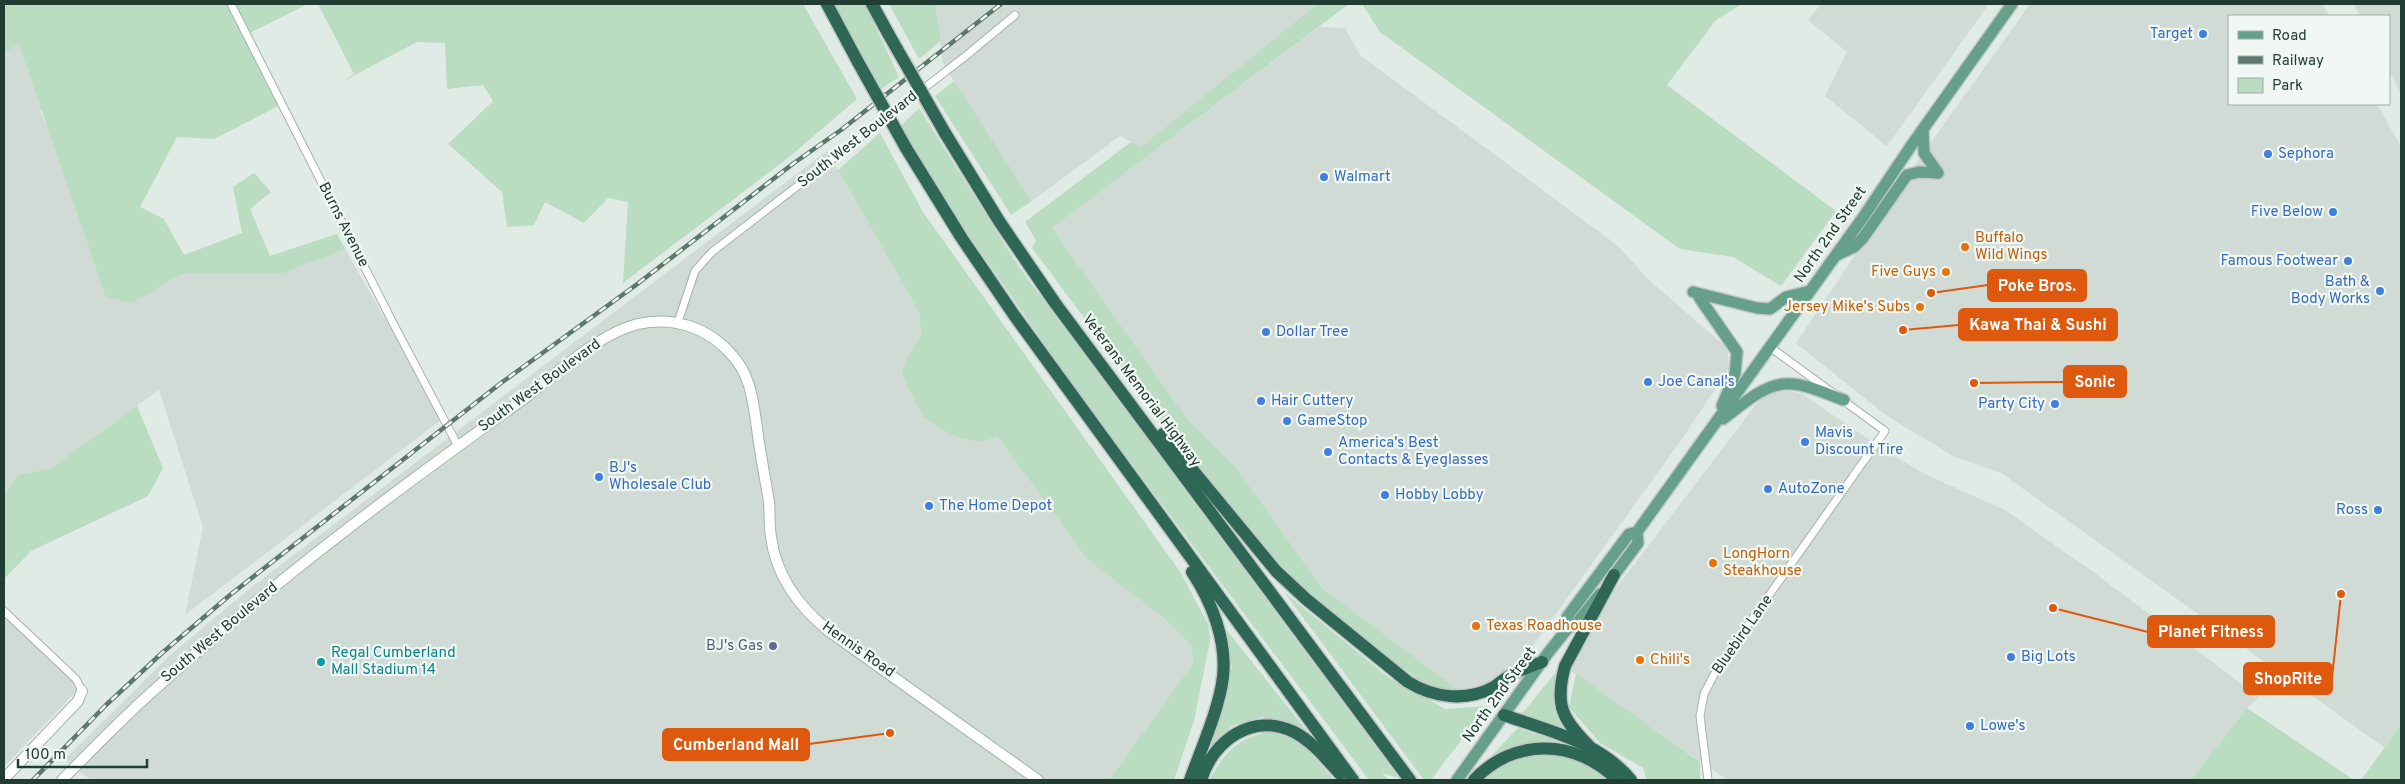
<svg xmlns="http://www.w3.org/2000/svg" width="2405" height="784" viewBox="0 0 2405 784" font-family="Overpass,sans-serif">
<rect width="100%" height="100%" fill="#e1ebe5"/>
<g fill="#cfdbd4">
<path d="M935,4H1317L1141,147L1120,136L1032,201L943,64Z"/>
<path d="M1821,4H1989L1887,146L1825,96L1847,52L1808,20Z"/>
<path d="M2030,4H2322L2329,16H2229V104H2377L2401,147V725L2385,748L2001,473L1955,457L1887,416L1796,343L1929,145Z"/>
<path d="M2354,4H2401V94L2389,70V16H2360Z"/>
<path d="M1319,27L1345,28L1360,55L1617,245L1649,280L1727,348L1729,368L1684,436L1524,658L1492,685L1460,691L1322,588L1238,470L1185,416L1052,228Z"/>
<path d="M19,44L43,110L40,111L132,303L182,274L284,273L345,249L442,419L185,615L203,527L159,390L51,468L18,475L4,494V53Z"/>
<path d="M827,151L919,312L921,335L908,356L996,435L1087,559L1165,619L1190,644L1194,662L1109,780H91L64,760L169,656L254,585Z"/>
<path d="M1788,391L1802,394L1892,455L1929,476L2005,510L2096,574L2259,697L2247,708L2191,780H1727L1559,663L1758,402L1770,393Z"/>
<path d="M4,612L82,685L4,767Z"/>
</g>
<g fill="#badcc0">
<path d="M5,4H308L246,35L282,104L214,139L177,137L140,207L164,219L184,255L242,233L233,187L254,173L271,192L250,209L270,256L337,234L345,249L284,273L182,274L132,303L106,297L19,44L4,53Z"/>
<path d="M318,4H803L857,99L788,158L623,283L628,202L608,198L584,223L545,202L534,225L507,227L502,192L448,144L493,101L483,85L447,89L445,43L417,42L338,84L354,74Z"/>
<path d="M833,4H865L899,77L881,89Z"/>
<path d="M889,4H935L941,41L919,59Z"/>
<path d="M1317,4H1349L1052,228L1185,416L1238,470L1322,588L1460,691L1426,685L1379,651L1289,576L1250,535L1237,514L1161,421L1032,248L1036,240L1025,222L1131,142L1141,147Z"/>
<path d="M1362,4H1742L1716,20L1667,85L1836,211L1781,286L1733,257L1680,249L1380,32Z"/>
<path d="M954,81L1032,201L1011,215L935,96Z"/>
<path d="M919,108L1019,267L1399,778L1382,773L1389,780H1369L1085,402L938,191L900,127Z"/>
<path d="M880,133L923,212L1181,573L1209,626L1210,641L1194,721L1174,780H1109L1194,662L1190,644L1165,619L1087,559L997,436L979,442L954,436L923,417L902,373L908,356L921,335L919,312L838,170Z"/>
<path d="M137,406L163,468L148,496L31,551L4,579V494L18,475L51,468Z"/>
<path d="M1284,592L1388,677L1445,709L1487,706L1431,780H1424Z"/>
<path d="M1225,628L1307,731L1262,717L1232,726L1204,754L1232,668Z"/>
<path d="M1555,673V707L1563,729L1521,715Z"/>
<path d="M1576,674L1700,762V780H1647L1643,768L1600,743L1569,707Z"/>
<path d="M2247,708L2354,780H2191Z"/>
<path d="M2401,725V780H2361Z"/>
<path d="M1518,728L1559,741L1526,743L1490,757Z"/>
<path d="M1270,731L1301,742L1334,780H1209C1227,750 1235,740 1270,731Z"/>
<path d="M1535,755L1573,757L1608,780H1484L1498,764Z"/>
</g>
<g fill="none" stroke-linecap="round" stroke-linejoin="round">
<g stroke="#a4b3ac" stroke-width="9">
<g id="street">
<path d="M231,4L393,323L458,446"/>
<path d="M678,322L695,271L712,252L967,55L1015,15"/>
<path d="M4,611L76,679L82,691"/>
<path d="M1708,780L1700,716L1704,694L1717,669L1885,431L1770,347"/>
</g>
</g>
<g stroke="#9fb7ac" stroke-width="12">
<g id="secondary">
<path d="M4,779L78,701L82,691"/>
<path d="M62,780C94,748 126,714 161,684C273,582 395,491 518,403C552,378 597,334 638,324C673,316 707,327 731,354C751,375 753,401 757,428C760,453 765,477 769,502C770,513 769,525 771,537C776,576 800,608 830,632L1038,780"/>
</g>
</g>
<g stroke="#c1c8c6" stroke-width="14">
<g id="primary">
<path d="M1923,130L1924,153L1938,173"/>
<path d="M1837,255L1854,247L1863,238L1907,175L1919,172L1938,173"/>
<path d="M1693,292L1757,308L1770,309L1786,297L1810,291"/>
<path d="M1699,297L1737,352L1735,374L1722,406"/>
<path d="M1723,419C1741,406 1761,386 1784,384C1803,382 1826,394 1844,400"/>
<path d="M1609,582L1638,543L1637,532L1864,216L1911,146L2012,4"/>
<path d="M1568,628L1567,617L1629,534L1637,532"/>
<path d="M1457,780L1548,653L1568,628L1576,624L1600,594"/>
</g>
</g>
<g stroke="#c1c8c6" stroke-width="15">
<g id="highway">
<path d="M827,4L858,62"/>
<path d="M872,4L889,35"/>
<path d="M945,133L999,221L1055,303L1410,780"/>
<path d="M906,148L961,237L1014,315L1353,780"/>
<path d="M1163,434L1276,571L1306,599L1408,682C1434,698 1466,702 1494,687C1500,683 1506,677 1513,674C1522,669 1532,666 1542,662"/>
<path d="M1504,715C1549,731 1600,742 1631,780"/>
<path d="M1590,747C1563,720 1554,706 1565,666L1614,575"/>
<path d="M1190,780C1201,749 1219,710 1223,677C1227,641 1212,602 1192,572"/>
<path d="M1201,780C1213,740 1253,712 1294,732C1312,741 1326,759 1340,774"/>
<path d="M1474,780C1514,737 1577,739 1617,780"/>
</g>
</g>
<use href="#street" stroke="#fff" stroke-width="7"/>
<use href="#secondary" stroke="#fff" stroke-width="10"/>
<use href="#primary" stroke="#66a08b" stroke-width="11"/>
<use href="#highway" stroke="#2e6756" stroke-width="12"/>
<g stroke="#5c776d" stroke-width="4.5">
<path id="rail" d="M33,780L106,705L162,653L230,595L501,383L636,285L794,163L841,130L1001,4"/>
</g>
<use href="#rail" stroke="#f1f8f4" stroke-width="2.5" stroke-dasharray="8" stroke-linecap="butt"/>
<g stroke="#c1c8c6" stroke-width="15" stroke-linecap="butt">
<g id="highway-bridge">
<path d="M889,35L945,133"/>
<path d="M858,62L906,148"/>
</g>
</g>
<use href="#highway-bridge" stroke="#2e6756" stroke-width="12"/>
</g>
<g fill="#3f7fe0" stroke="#f1f8f4" stroke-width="2">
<circle cx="2203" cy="34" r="5"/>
<circle cx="2268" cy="154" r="5"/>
<circle cx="1324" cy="177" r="5"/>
<circle cx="2333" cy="212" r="5"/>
<circle cx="2348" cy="261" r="5"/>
<circle cx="2380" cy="291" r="5"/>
<circle cx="1266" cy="332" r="5"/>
<circle cx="1648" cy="382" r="5"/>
<circle cx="1261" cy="401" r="5"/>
<circle cx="2055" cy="404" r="5"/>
<circle cx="1287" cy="421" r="5"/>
<circle cx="1805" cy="442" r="5"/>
<circle cx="1328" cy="452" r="5"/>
<circle cx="599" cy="477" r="5"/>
<circle cx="1768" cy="489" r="5"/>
<circle cx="1385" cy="495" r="5"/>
<circle cx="929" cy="506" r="5"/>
<circle cx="2378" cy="510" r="5"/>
<circle cx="2011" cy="657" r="5"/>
<circle cx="1970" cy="726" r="5"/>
</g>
<g fill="#e8710a" stroke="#f1f8f4" stroke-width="2">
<circle cx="1965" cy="247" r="5"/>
<circle cx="1946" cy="272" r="5"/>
<circle cx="1920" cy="307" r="5"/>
<circle cx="1713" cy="563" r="5"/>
<circle cx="1476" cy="626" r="5"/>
<circle cx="1640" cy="660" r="5"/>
</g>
<circle fill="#5c6f8a" stroke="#f1f8f4" stroke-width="2" cx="773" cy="646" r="5"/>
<circle fill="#0f9aa8" stroke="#f1f8f4" stroke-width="2" cx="321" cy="662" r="5"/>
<g text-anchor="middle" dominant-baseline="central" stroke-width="4.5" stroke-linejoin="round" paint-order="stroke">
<g font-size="15" fill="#366cbe" stroke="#f1f8f4" text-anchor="start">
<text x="2193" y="34" text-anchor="end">Target</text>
<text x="2278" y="154">Sephora</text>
<text x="1334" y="177">Walmart</text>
<text x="2323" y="212" text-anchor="end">Five Below</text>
<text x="2338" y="261" text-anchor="end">Famous Footwear</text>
<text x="2370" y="282" text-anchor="end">Bath &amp;<tspan x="2370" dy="17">Body Works</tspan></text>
<text x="1276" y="332">Dollar Tree</text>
<text x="1658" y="382">Joe Canal's</text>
<text x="1271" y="401">Hair Cuttery</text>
<text x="2045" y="404" text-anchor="end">Party City</text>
<text x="1297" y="421">GameStop</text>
<text x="1815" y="433">Mavis<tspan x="1815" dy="17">Discount Tire</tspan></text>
<text x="1338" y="443">America's Best<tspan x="1338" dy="17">Contacts &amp; Eyeglasses</tspan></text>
<text x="609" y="468">BJ's<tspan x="609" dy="17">Wholesale Club</tspan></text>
<text x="1778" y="489">AutoZone</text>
<text x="1395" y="495">Hobby Lobby</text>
<text x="939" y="506">The Home Depot</text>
<text x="2368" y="510" text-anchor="end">Ross</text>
<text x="2021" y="657">Big Lots</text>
<text x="1980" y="726">Lowe's</text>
</g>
<g font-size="15" fill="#213c32" stroke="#f1f8f4">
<text transform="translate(858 140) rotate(-38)">South West Boulevard</text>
<text transform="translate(343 225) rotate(63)">Burns Avenue</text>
<text transform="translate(1831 235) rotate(-55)">North 2nd Street</text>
<text transform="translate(540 386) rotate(-36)">South West Boulevard</text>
<text transform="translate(1141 391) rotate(53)">Veterans Memorial Highway</text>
<text transform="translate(220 633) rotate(-40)">South West Boulevard</text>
<text transform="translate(1743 635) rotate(-55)">Bluebird Lane</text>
<text transform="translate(858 650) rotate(35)">Hennis Road</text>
<text transform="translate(1500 695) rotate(-54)">North 2nd Street</text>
</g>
<g font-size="15" fill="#c56008" stroke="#f1f8f4" text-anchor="start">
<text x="1975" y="238">Buffalo<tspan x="1975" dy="17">Wild Wings</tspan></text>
<text x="1936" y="272" text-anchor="end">Five Guys</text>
<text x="1910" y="307" text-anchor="end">Jersey Mike's Subs</text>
<text x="1723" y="554">LongHorn<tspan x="1723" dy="17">Steakhouse</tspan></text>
<text x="1486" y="626">Texas Roadhouse</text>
<text x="1650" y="660">Chili's</text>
</g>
<g font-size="15" fill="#4e5e75" stroke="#f1f8f4" text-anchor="end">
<text x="763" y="646">BJ's Gas</text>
</g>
<g font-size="15" fill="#0d838f" stroke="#f1f8f4" text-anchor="start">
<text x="331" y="653">Regal Cumberland<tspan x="331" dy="17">Mall Stadium 14</tspan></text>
</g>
</g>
<path fill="none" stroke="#de580e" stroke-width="2" d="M1931 293L1988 285M1903 330L1959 325M1974 383L2064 382M2053 608L2148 632M2341 594L2332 678M890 733L809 744"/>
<g fill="#de580e" stroke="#f1f8f4" stroke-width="2">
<circle cx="1931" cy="293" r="5"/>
<circle cx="1903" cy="330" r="5"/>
<circle cx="1974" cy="383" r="5"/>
<circle cx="2053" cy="608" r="5"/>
<circle cx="2341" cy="594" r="5"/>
<circle cx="890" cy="733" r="5"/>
</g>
<g fill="#de580e" stroke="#de580e" stroke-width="2">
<rect x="1988" y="270" width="98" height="31" rx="5"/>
<rect x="1959" y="309" width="158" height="31" rx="5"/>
<rect x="2064" y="366" width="62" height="31" rx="5"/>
<rect x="2148" y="616" width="126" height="31" rx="5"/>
<rect x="2244" y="663" width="88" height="31" rx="5"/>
<rect x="663" y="729" width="146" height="31" rx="5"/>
</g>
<g font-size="16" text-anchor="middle" font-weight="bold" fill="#fff">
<text x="2037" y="291">Poke Bros.</text>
<text x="2038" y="330">Kawa Thai &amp; Sushi</text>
<text x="2095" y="387">Sonic</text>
<text x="2211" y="637">Planet Fitness</text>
<text x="2288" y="684">ShopRite</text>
<text x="736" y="750">Cumberland Mall</text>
</g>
<rect width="2405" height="784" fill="none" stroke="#213c32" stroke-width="10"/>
<rect x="2228" y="15" width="162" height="90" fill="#f1f8f4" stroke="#9eada6"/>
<rect x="2238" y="31" width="25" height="8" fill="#66a08b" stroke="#9eada6"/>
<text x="2272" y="40" font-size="15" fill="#213c32">Road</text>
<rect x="2238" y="56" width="25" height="8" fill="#5c776d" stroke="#9eada6"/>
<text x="2272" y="65" font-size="15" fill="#213c32">Railway</text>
<rect x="2238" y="78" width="25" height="15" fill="#badcc0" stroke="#9eada6"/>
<text x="2272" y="90" font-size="15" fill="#213c32">Park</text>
<path d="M18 759v8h129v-8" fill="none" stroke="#213c32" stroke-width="2.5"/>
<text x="25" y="759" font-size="15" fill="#213c32" stroke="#f1f8f4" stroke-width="4" paint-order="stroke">100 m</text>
</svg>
